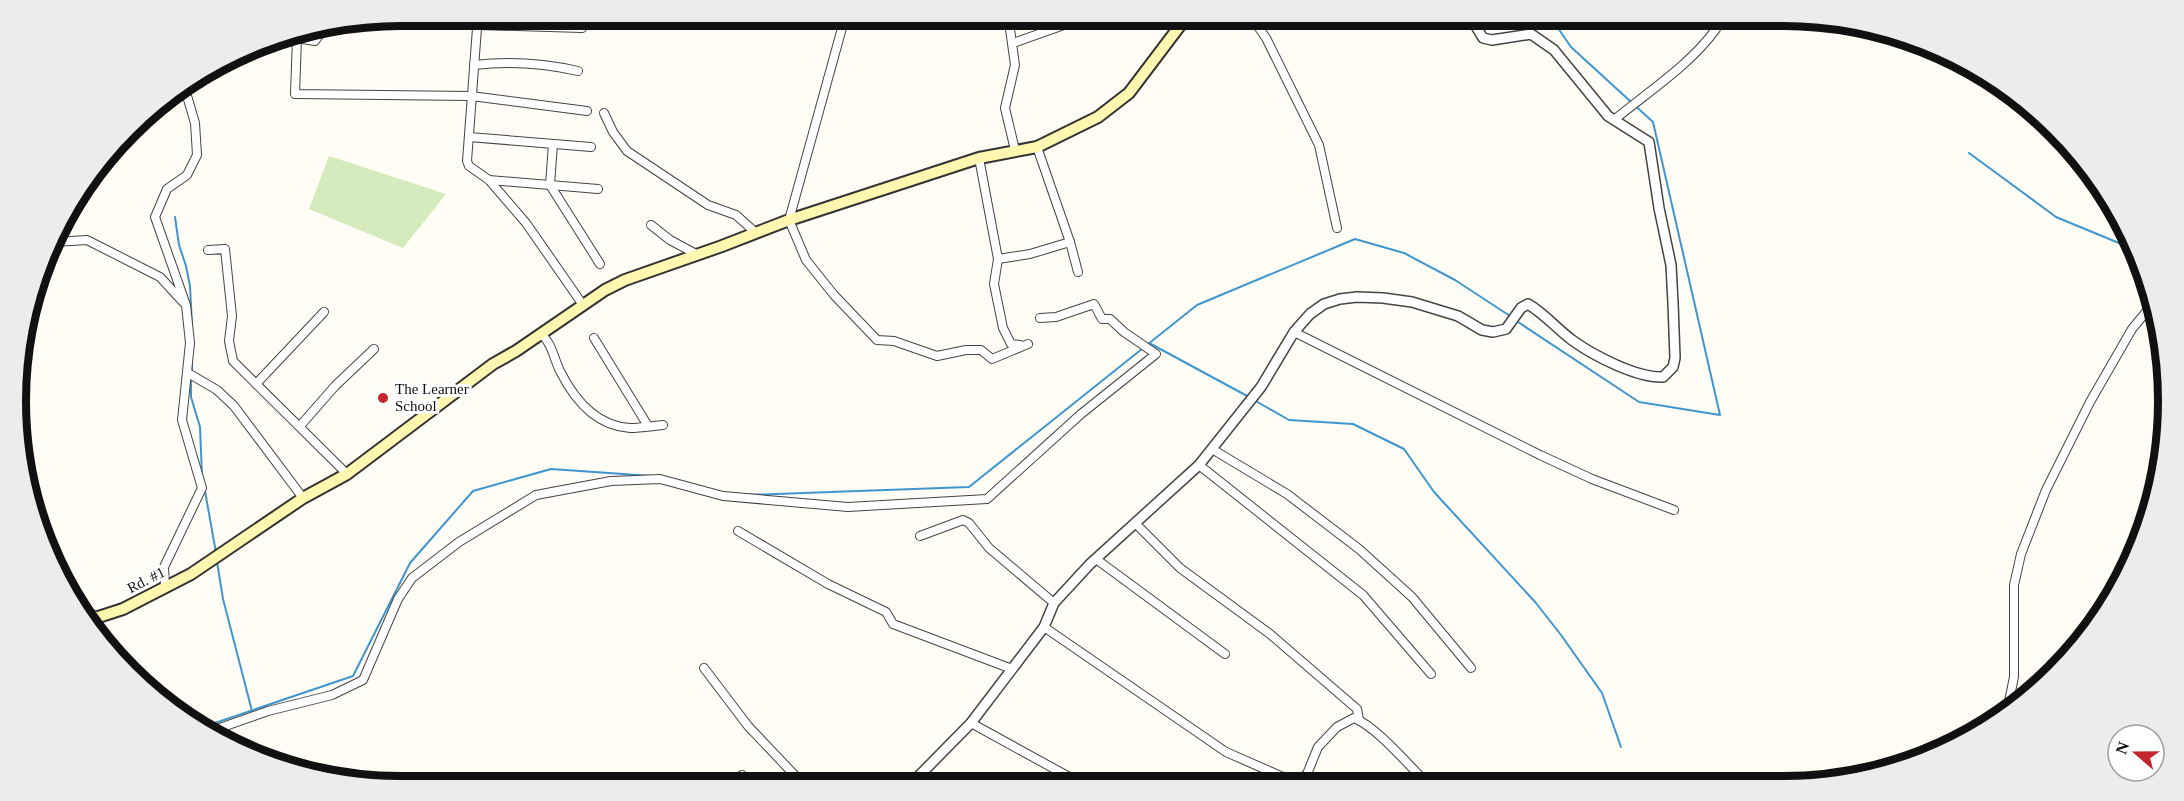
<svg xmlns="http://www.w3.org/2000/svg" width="2184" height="801" viewBox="0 0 2184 801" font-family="Georgia,serif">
<rect width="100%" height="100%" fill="#fffdf5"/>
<path fill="#d5ebbd" d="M329,156L446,194L403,248L309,209Z"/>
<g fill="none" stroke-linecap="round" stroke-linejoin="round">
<g stroke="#3f96cf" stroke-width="2">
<path d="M1969,153L2056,217L2131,248"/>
<path d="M175,217L179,245L186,266L190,286L192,325"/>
<path d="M1515,320L1639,402L1720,415L1653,122L1571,47L1549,15"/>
<path d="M1151,344L1249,397"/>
<path d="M192,373V357"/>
<path d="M191,378V397L200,427L202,476"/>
<path d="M1254,400L1289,420L1353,424L1404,449L1434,492L1536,603L1561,635L1602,693L1621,747"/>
<path d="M205,491L216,553"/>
<path d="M746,495L969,487L1197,305L1355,239L1404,253L1455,280L1510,316"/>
<path d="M217,562L223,599L252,711"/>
<path d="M206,726L353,676L410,563L473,491L551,469L652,476"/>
</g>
<g stroke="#444" stroke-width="10">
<g id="minor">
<path d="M478,15L467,161L469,166L489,180L526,223L583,305"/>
<path d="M1008,15L1015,65L1005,108L1015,150"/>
<path d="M1250,15L1266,38L1319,145L1337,228"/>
<path d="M478,25L582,28"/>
<path d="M324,28L315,41L297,38L295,94L471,96L587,111"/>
<path d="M842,28L789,220L806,260L834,295L877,340L894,341L937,356L966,350H981L992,359L1028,344"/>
<path d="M1013,43L1092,15"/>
<path d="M474,65C509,61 543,63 578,71"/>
<path d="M2017,94L2025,102"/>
<path d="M604,113L613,132L627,151L708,205L736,215L756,233"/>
<path d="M1614,120C1649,91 1689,66 1716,29L1714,15"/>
<path d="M469,137L591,147"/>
<path d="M553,144L550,185L600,264"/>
<path d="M1037,147L1070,242L1078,272"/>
<path d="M979,158L998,259L994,284L1003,328L1011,344L1020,345"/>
<path d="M489,180L598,189"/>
<path d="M651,225L670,240L698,255"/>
<path d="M55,242L87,240L160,277L183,302"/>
<path d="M208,250L225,249L232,316L229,341L233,361L347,474"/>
<path d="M998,259L1030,254L1070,242"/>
<path d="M1294,332L1540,455L1592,479L1674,510"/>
<path d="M541,334C552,343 554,359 560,371C574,399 596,426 630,428C641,428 652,426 663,425"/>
<path d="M594,338L648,426"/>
<path d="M188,373L217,390L234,406L303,498"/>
<path d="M256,384L324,312"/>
<path d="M300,426L335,386L374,349"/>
<path d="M1212,449L1287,494L1359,549L1412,597L1471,668"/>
<path d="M1199,465L1363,595L1431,674"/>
<path d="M1135,523L1180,568L1270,634L1357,709L1359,720"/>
<path d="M738,531L828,584L886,612L893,624L1012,669"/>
<path d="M920,536L963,520L969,523L989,548L1054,603"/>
<path d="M1096,559L1225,654"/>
<path d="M165,587L164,567L202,488L182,420L190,343L186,305L155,217L167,189L187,175L197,155L195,123L185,89"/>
<path d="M79,614H92L97,617"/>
<path d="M1044,627L1226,752L1283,777H1303L1307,774L1318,747L1337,727L1354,718C1377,727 1408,765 1428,784"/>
<path d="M704,668L748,726L804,785"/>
<path d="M2007,711L2014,677V585L2021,554L2046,490L2090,402L2132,329L2151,306"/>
<path d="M971,723L1082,784"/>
<path d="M214,730L268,711L332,695L363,680L398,599L412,578L459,542L536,495L611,481L660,479L723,496L848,507L987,499L1081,414L1156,354L1124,332L1110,319H1102L1094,304L1056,317L1040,318"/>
<path d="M742,775L750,785"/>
<path d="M1223,784L1281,778"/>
</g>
</g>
<g stroke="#444" stroke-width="12">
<path id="tertiary" d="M910,785L971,723L1044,627L1054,603L1090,564L1199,465L1261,387L1294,332L1310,314L1324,304L1340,299L1357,297L1383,298L1412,302L1458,316L1482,330L1493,332L1506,329L1521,308L1528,304C1545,314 1557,329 1572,340C1594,356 1637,378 1663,377L1673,367L1675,358L1673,303L1671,265L1659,208L1649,142L1608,116L1554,50L1531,34L1492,40L1483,38L1469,15"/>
</g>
<g stroke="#333" stroke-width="14">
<path id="secondary" d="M86,621L123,609L191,574L303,498L347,474L493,364L516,351L605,290L625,280L722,246L789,220L979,158L1037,147L1098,117L1129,93L1188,15"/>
</g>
<use href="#minor" stroke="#fff" stroke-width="8"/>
<use href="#tertiary" stroke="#fff" stroke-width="9"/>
<use href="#secondary" stroke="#fff6b0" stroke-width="10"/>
</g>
<circle fill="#c4262e" stroke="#fff" stroke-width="2" cx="383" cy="398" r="6"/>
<g text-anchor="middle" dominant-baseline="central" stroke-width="6" stroke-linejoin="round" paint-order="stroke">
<g font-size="15" fill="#111" stroke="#fff" text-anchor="start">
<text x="395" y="389">The Learner<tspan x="395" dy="17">School</tspan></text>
</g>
<g font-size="15" fill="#111" stroke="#fff">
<text transform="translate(146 580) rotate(-27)">Rd. #1</text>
</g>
</g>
<path d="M0 0H2184V801H0ZM401 26H1783A375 375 0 0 1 2158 401V401A375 375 0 0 1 1783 776H401A375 375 0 0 1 26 401V401A375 375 0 0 1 401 26Z" fill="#ececec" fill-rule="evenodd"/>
<path fill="none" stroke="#111" stroke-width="8" d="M401 26H1783A375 375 0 0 1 2158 401V401A375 375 0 0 1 1783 776H401A375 375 0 0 1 26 401V401A375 375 0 0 1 401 26Z"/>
<g transform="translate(2136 753) rotate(290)"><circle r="28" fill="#ffffff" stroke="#a0a0a0" stroke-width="1.5"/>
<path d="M0-4.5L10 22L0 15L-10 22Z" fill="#c4262e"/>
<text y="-9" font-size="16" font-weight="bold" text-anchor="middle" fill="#111111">N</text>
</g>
</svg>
